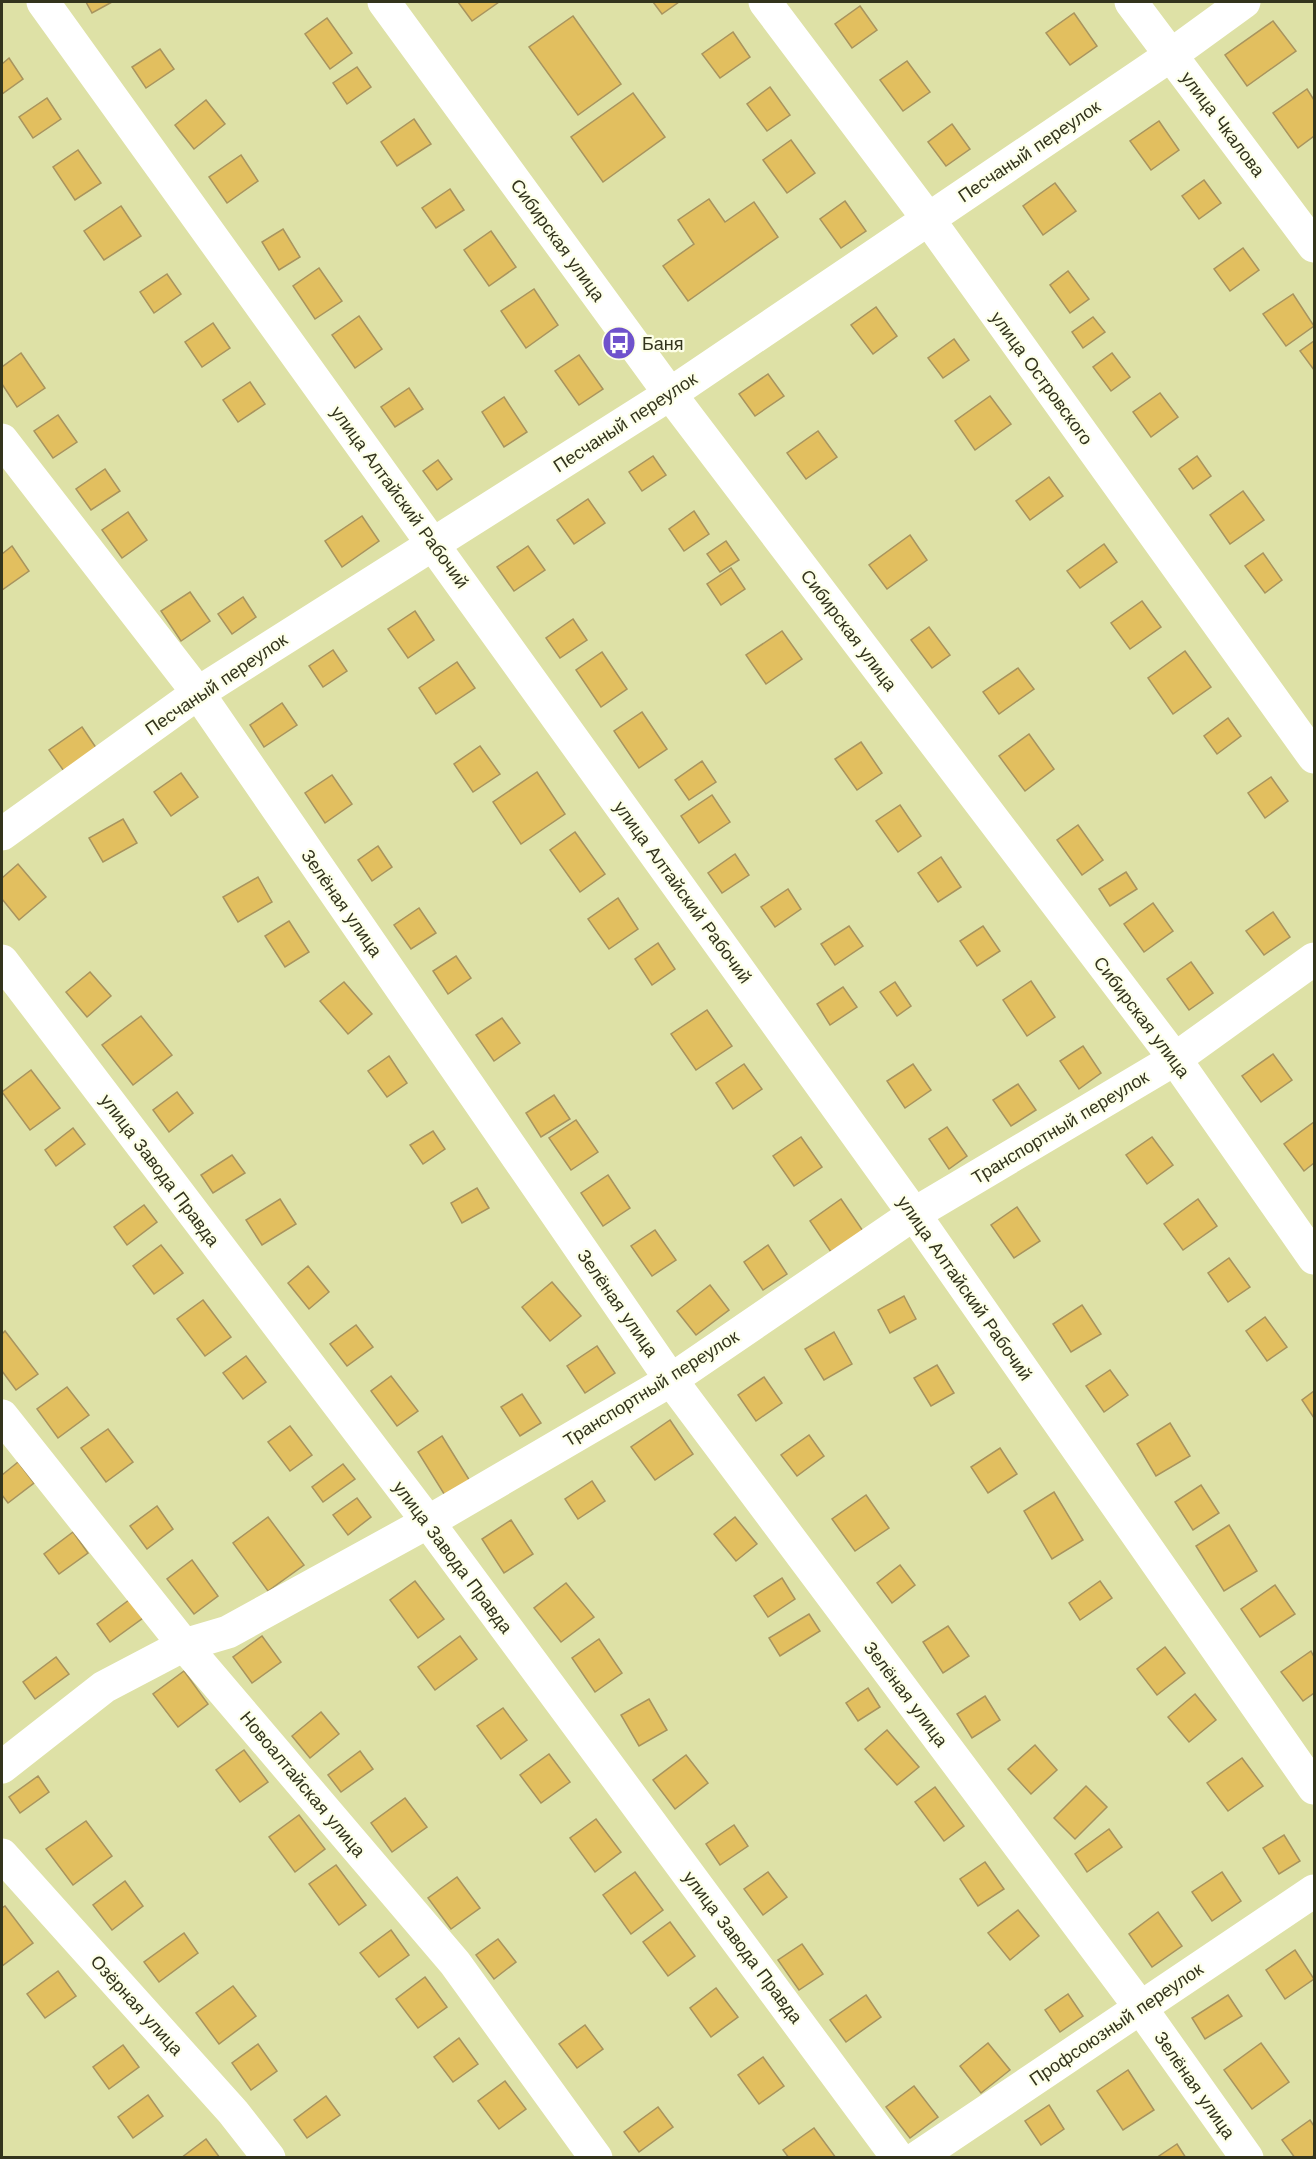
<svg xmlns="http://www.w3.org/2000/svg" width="1316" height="2159" viewBox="0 0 1316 2159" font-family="'Work Sans',sans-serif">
<rect width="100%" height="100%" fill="#dee1a6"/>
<g fill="#e2bf5f" stroke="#a8945e" stroke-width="1.5">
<path d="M86,2H112L92,13Z"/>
<path d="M458,2H499L472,21Z"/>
<path d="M653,2H679L662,14Z"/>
<path d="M860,6L877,30L852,48L835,24Z"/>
<path d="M1074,13L1097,46L1070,65L1046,33Z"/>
<path d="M573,16L621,84L578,115L529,47Z"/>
<path d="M327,18L352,53L330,69L305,34Z"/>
<path d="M1273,21L1296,51L1247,86L1225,55Z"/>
<path d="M733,32L750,57L720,78L702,54Z"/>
<path d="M160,49L174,69L146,88L132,67Z"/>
<path d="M9,58L23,79L2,94V64Z"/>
<path d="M907,61L930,92L903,111L880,80Z"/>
<path d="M357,67L371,87L347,104L333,83Z"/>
<path d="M770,87L790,115L767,131L747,104Z"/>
<path d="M1307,89L1314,100V136L1298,148L1273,113Z"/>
<path d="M633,93L665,137L603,182L571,137Z"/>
<path d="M47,98L61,119L33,138L19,117Z"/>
<path d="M206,100L225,124L194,149L175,125Z"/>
<path d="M414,119L431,144L397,166L381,142Z"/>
<path d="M1159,121L1179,150L1151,170L1130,141Z"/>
<path d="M952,124L970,149L946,166L928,142Z"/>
<path d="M791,140L815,173L787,193L763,160Z"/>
<path d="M78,150L101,183L75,200L53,167Z"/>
<path d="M241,155L258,181L227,203L209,177Z"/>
<path d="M1204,180L1221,203L1199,219L1182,196Z"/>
<path d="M1055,183L1076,211L1043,235L1023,206Z"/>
<path d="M450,189L464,210L436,228L422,208Z"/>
<path d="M709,199L725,222L754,202L778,237L688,301L663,266L694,244L678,220Z"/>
<path d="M845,201L866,231L841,248L820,219Z"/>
<path d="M121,206L141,236L104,260L84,231Z"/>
<path d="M283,229L300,257L279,270L262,242Z"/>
<path d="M491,231L516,267L489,286L464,250Z"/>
<path d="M1243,248L1259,270L1230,291L1214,269Z"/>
<path d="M319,268L342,301L315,319L293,286Z"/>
<path d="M1068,271L1089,299L1070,313L1050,285Z"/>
<path d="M167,274L181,294L154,313L140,292Z"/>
<path d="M534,289L558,325L526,348L501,311Z"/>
<path d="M1293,294L1314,326L1286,346L1263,314Z"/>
<path d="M876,307L897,336L873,354L851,325Z"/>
<path d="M359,316L382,349L355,368L332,335Z"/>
<path d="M1093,317L1105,332L1083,348L1072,332Z"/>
<path d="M213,323L230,348L202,367L185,342Z"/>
<path d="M954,339L969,360L943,378L928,358Z"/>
<path d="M1314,341V370L1300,351Z"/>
<path d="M21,353L45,388L17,407L2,384V367Z"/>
<path d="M1112,353L1130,377L1111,391L1093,367Z"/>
<path d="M579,355L603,389L579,405L555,371Z"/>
<path d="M768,374L784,396L755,416L739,394Z"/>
<path d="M250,382L265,404L238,422L223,400Z"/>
<path d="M409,388L423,409L395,427L381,407Z"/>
<path d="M1160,393L1178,417L1151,437L1133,412Z"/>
<path d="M990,396L1011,424L975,450L955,421Z"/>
<path d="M504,397L527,432L504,447L482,412Z"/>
<path d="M58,415L77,442L53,458L34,431Z"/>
<path d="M818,431L837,457L806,479L787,453Z"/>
<path d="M653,456L666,475L642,491L629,472Z"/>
<path d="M1197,456L1211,476L1193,489L1179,469Z"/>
<path d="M438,460L452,479L437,490L423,471Z"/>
<path d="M105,469L120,491L91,510L76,489Z"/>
<path d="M1049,477L1063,496L1030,520L1016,501Z"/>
<path d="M1243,491L1264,520L1230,544L1210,515Z"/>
<path d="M588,499L605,523L574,544L557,520Z"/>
<path d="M694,511L709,534L684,551L669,529Z"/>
<path d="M128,512L147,540L122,558L102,530Z"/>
<path d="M362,516L379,541L342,567L325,541Z"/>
<path d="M910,535L927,560L887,589L869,565Z"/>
<path d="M726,541L739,560L720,572L707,554Z"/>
<path d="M1104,544L1117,562L1080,588L1067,571Z"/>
<path d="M12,546L29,571L2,590V554Z"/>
<path d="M528,546L545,570L514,591L497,567Z"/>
<path d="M1263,553L1282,580L1265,593L1245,566Z"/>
<path d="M731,568L745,589L721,605L707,584Z"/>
<path d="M190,592L210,621L181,641L161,611Z"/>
<path d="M243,597L256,617L232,634L218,614Z"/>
<path d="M1142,601L1161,627L1130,649L1111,623Z"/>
<path d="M415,611L434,640L408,658L388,629Z"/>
<path d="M573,619L587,640L560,658L546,638Z"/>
<path d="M929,627L950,655L932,668L911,640Z"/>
<path d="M782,631L802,659L766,684L746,655Z"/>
<path d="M333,650L347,671L323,687L309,666Z"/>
<path d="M1185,651L1211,687L1173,714L1148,678Z"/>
<path d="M602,652L627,689L601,707L576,670Z"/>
<path d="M457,662L475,688L436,714L419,688Z"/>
<path d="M1018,668L1034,689L999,714L983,692Z"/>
<path d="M282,703L297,725L264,747L250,725Z"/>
<path d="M642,712L667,749L639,768L614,731Z"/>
<path d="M1228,718L1241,736L1217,754L1204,736Z"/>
<path d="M82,727L99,752L66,774L49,750Z"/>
<path d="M1029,734L1054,769L1025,791L999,756Z"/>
<path d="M861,742L882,773L857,790L835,759Z"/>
<path d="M480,746L500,774L473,792L454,764Z"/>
<path d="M702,761L716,782L689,800L675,780Z"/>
<path d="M537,772L565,814L521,844L493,802Z"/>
<path d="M181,773L198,797L171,816L154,792Z"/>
<path d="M332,775L352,804L325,823L305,793Z"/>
<path d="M1271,777L1288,801L1265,818L1248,793Z"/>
<path d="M712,795L730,822L699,843L681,816Z"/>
<path d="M900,805L921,836L898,852L876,821Z"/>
<path d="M123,819L137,843L103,862L89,838Z"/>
<path d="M1078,825L1103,860L1082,875L1057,840Z"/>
<path d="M575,832L605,874L580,892L550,850Z"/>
<path d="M378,846L392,867L372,881L358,860Z"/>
<path d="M735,854L749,875L722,893L708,873Z"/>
<path d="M941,857L961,887L938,902L918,873Z"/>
<path d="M18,864L46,897L19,920L2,899V878Z"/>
<path d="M1126,872L1137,889L1110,906L1099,889Z"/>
<path d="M258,877L272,902L238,922L223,897Z"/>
<path d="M788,889L801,909L775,927L761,907Z"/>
<path d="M618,898L638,929L609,949L588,919Z"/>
<path d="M1153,903L1173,931L1144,952L1124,924Z"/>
<path d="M419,908L436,933L411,949L394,925Z"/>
<path d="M1273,912L1290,937L1264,955L1246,931Z"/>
<path d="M289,921L309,952L285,967L265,936Z"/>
<path d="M849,926L863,946L835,965L821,944Z"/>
<path d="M983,926L1000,951L977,966L960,941Z"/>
<path d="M658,943L675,969L652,985L635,959Z"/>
<path d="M456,956L471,978L448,994L433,971Z"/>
<path d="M1191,962L1213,993L1189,1010L1167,979Z"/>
<path d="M90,972L111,996L87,1017L66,992Z"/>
<path d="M1031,981L1055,1017L1027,1036L1003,1000Z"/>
<path d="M344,982L372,1014L348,1034L320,1001Z"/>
<path d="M895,982L911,1006L897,1016L880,992Z"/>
<path d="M843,987L857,1007L830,1025L817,1004Z"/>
<path d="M707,1010L732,1046L696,1070L671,1034Z"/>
<path d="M141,1016L172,1055L133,1085L102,1045Z"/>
<path d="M502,1018L520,1043L494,1061L476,1035Z"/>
<path d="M1083,1046L1101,1073L1079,1089L1060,1061Z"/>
<path d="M1273,1054L1292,1080L1261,1102L1242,1076Z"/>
<path d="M389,1056L407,1083L387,1097L368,1071Z"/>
<path d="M744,1064L762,1089L733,1109L716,1083Z"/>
<path d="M913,1064L931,1090L905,1108L887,1081Z"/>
<path d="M31,1070L60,1108L30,1130L2,1092Z"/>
<path d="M1018,1084L1036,1110L1011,1126L993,1100Z"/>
<path d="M177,1092L193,1113L169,1132L153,1110Z"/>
<path d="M554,1095L570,1119L541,1137L526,1113Z"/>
<path d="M576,1120L598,1152L571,1170L549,1138Z"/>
<path d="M1314,1122V1163L1304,1171L1284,1144Z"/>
<path d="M947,1127L967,1156L949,1169L929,1139Z"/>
<path d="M73,1128L85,1144L56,1166L45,1150Z"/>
<path d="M433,1131L445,1149L423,1164L410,1145Z"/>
<path d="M801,1137L822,1167L794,1186L773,1156Z"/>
<path d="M1152,1137L1173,1165L1147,1184L1126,1155Z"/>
<path d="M232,1155L245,1173L213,1193L201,1175Z"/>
<path d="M608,1175L630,1208L603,1226L581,1193Z"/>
<path d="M477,1188L489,1208L462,1223L451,1203Z"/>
<path d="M280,1199L296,1224L262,1245L246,1220Z"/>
<path d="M841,1199L863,1231L831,1252L810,1221Z"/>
<path d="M1198,1199L1217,1226L1183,1250L1164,1224Z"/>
<path d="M144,1205L157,1222L127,1245L114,1227Z"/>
<path d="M1017,1207L1040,1241L1014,1258L991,1225Z"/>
<path d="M655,1230L676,1260L652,1276L631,1246Z"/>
<path d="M161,1245L183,1273L154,1294L133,1266Z"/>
<path d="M768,1245L787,1274L763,1290L744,1262Z"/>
<path d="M1229,1258L1250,1287L1228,1302L1208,1273Z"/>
<path d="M308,1266L329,1292L309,1309L288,1283Z"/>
<path d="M552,1282L581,1316L550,1341L522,1307Z"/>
<path d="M710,1285L729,1310L696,1335L677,1311Z"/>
<path d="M904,1296L916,1319L890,1333L878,1310Z"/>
<path d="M203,1300L231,1337L205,1356L177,1319Z"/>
<path d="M1082,1305L1101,1334L1071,1352L1053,1324Z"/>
<path d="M1265,1317L1287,1347L1267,1361L1246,1331Z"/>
<path d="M356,1325L373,1347L347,1366L330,1344Z"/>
<path d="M5,1331L38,1374L16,1390L2,1371V1334Z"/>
<path d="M834,1332L852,1364L824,1380L805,1349Z"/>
<path d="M597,1346L615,1373L585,1393L567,1366Z"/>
<path d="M246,1356L266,1382L243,1399L223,1373Z"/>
<path d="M937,1365L954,1393L931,1406L914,1378Z"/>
<path d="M1110,1370L1128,1395L1104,1412L1086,1386Z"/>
<path d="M391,1376L418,1411L397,1426L371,1391Z"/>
<path d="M764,1377L782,1403L756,1421L738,1395Z"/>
<path d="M67,1387L89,1415L58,1438L37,1409Z"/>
<path d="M1314,1391V1418L1302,1400Z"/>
<path d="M522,1394L541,1423L520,1436L501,1407Z"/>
<path d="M670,1420L693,1454L655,1480L631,1447Z"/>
<path d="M1170,1423L1190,1456L1156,1476L1137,1444Z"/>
<path d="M290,1426L312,1455L290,1471L268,1442Z"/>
<path d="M108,1429L133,1462L106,1482L81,1448Z"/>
<path d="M809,1435L824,1456L797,1476L781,1455Z"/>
<path d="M442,1436L470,1481L446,1497L418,1452Z"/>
<path d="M1000,1448L1017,1474L988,1493L971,1467Z"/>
<path d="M18,1462L34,1483L8,1503L2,1495V1475Z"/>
<path d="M343,1464L355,1479L323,1502L312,1487Z"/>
<path d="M592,1481L605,1501L578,1519L565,1499Z"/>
<path d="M1201,1485L1219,1513L1193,1530L1175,1502Z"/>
<path d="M1054,1492L1083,1540L1052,1559L1024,1511Z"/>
<path d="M866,1495L889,1528L855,1551L832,1519Z"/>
<path d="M357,1498L371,1517L348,1535L333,1515Z"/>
<path d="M157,1506L173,1529L147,1549L130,1526Z"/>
<path d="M268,1517L304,1565L268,1591L233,1543Z"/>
<path d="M735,1517L757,1544L736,1561L714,1534Z"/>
<path d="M511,1520L533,1554L504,1573L482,1539Z"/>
<path d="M1229,1525L1257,1571L1224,1591L1196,1546Z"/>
<path d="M73,1532L88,1553L59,1574L44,1554Z"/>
<path d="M192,1560L218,1596L194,1614L167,1579Z"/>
<path d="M900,1565L915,1585L892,1603L877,1583Z"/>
<path d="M782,1578L795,1599L768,1617L754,1596Z"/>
<path d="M415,1581L444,1619L418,1638L390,1600Z"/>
<path d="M1100,1581L1112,1598L1080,1620L1069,1603Z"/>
<path d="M566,1583L594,1617L561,1642L534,1608Z"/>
<path d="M1275,1585L1295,1614L1260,1637L1241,1609Z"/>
<path d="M129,1600L143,1618L110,1642L97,1624Z"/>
<path d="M809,1614L820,1631L780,1656L769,1638Z"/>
<path d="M948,1626L969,1656L943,1673L923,1642Z"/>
<path d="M262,1636L281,1662L252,1683L233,1657Z"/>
<path d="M460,1636L477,1659L435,1690L418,1667Z"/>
<path d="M599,1639L622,1673L595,1692L572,1658Z"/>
<path d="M1165,1647L1185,1673L1157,1695L1137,1669Z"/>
<path d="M1311,1651L1314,1657V1693L1303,1701L1281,1672Z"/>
<path d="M56,1657L69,1674L35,1699L23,1682Z"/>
<path d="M184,1671L208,1704L178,1727L153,1694Z"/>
<path d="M868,1688L880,1707L858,1721L846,1703Z"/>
<path d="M1195,1694L1216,1720L1189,1742L1168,1717Z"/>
<path d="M985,1696L1000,1720L972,1738L957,1714Z"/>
<path d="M649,1699L667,1730L639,1746L621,1715Z"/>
<path d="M503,1708L527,1740L501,1759L477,1726Z"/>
<path d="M321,1712L339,1734L310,1758L292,1736Z"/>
<path d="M887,1730L919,1767L897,1785L865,1749Z"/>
<path d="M1035,1745L1057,1770L1031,1794L1008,1769Z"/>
<path d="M244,1750L268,1782L240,1802L216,1770Z"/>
<path d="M360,1751L373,1769L341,1792L328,1775Z"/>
<path d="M549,1754L570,1782L541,1803L520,1775Z"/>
<path d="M686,1755L708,1783L675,1809L653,1780Z"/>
<path d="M1242,1758L1263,1786L1228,1811L1207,1783Z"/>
<path d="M38,1776L49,1792L20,1813L9,1797Z"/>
<path d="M1086,1786L1107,1807L1075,1839L1054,1818Z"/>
<path d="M935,1787L964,1826L944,1841L915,1802Z"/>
<path d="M405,1798L427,1827L392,1852L371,1823Z"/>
<path d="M299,1815L325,1849L295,1872L269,1837Z"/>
<path d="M596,1819L621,1852L595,1872L570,1838Z"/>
<path d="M86,1821L112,1856L73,1885L46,1849Z"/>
<path d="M734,1825L748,1846L720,1865L706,1844Z"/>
<path d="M1109,1829L1122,1847L1087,1872L1075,1854Z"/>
<path d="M1284,1835L1300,1861L1279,1874L1263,1848Z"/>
<path d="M985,1862L1004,1889L978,1906L960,1879Z"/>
<path d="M336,1865L366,1905L339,1925L309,1884Z"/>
<path d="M635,1872L663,1910L631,1934L603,1895Z"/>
<path d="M768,1872L787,1897L763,1915L744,1889Z"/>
<path d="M1222,1872L1241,1901L1212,1921L1192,1892Z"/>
<path d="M457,1877L480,1908L451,1929L428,1898Z"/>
<path d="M125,1881L143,1906L112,1930L93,1905Z"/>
<path d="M5,1906L33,1943L2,1966V1908Z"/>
<path d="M1018,1910L1039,1936L1010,1960L988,1933Z"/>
<path d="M1158,1912L1182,1946L1152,1967L1129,1934Z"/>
<path d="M670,1922L695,1956L668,1976L643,1942Z"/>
<path d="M391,1930L409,1955L379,1977L360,1953Z"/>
<path d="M184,1933L198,1953L159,1982L144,1962Z"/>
<path d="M498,1939L516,1962L494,1979L476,1955Z"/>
<path d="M802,1944L823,1974L799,1990L778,1960Z"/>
<path d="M1295,1950L1314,1979L1285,1999L1266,1970Z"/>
<path d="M58,1971L76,1996L45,2018L27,1994Z"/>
<path d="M425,1977L447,2007L418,2028L396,1999Z"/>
<path d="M233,1986L256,2016L219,2044L196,2013Z"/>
<path d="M716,1988L738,2017L711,2037L690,2008Z"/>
<path d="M1068,1994L1083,2016L1060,2032L1045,2010Z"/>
<path d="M866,1995L881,2017L846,2042L830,2020Z"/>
<path d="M1228,1995L1242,2016L1205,2039L1192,2018Z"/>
<path d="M585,2025L603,2049L577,2068L559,2044Z"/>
<path d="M459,2038L478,2064L453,2082L434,2057Z"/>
<path d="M988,2043L1010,2070L981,2093L960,2066Z"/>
<path d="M1261,2043L1289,2082L1252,2109L1224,2070Z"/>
<path d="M258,2044L277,2071L251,2090L232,2063Z"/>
<path d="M123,2045L139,2067L109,2089L93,2067Z"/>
<path d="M763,2057L784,2086L759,2104L738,2075Z"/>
<path d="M1128,2070L1154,2110L1123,2130L1097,2091Z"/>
<path d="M505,2081L526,2109L499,2129L478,2101Z"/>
<path d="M914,2086L938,2117L910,2138L886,2107Z"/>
<path d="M148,2095L163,2116L133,2138L118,2117Z"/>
<path d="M326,2096L340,2115L307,2138L294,2120Z"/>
<path d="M1049,2105L1064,2129L1041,2145L1025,2121Z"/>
<path d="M658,2107L673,2127L639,2152L624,2132Z"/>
<path d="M1310,2120L1314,2126V2155L1310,2158H1295L1282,2140Z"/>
<path d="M814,2128L836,2158H789L783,2150Z"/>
<path d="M206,2139L220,2158H181Z"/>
<path d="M1177,2144L1186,2158H1156Z"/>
</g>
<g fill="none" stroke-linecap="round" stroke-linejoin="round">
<g stroke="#fff" stroke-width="33">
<path d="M43,2L914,1214L1314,1788"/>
<path d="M384,2L670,394L1175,1059L1314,1258"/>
<path d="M765,2L929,220L1314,757"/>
<path d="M1131,2L1314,246"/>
<path d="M2,440L198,693L671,1380L1140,2007L1247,2158"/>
<path d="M2,834L198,693L670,394L1171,55L1244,2"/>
<path d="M2,961L428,1522L898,2158"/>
<path d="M2,1416L184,1645L455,1963L596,2158"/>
<path d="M2,1767L104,1687L184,1645L228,1632L428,1522L671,1380L914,1214L1175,1059L1314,959"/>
<path d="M2,1855L233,2112L269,2158"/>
<path d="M917,2158L1314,1891"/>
</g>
</g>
<defs>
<g id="bus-disc" transform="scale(1.725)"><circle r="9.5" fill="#6f52cc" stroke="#fdffe8"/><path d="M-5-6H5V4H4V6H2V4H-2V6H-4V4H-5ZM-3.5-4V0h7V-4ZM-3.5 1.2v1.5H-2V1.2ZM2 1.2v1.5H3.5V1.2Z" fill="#fff"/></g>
</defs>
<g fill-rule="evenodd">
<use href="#bus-disc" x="619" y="343"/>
</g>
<g text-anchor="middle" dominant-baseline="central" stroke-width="4.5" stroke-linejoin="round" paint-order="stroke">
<g font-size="18" fill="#33341d" stroke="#fdffe8">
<text transform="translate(1223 124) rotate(53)">улица Чкалова</text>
<text transform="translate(1029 151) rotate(-34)">Песчаный переулок</text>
<text transform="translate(558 240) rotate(54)">Сибирская улица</text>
<text transform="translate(1042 378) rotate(54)">улица Островского</text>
<text transform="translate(625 422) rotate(-33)">Песчаный переулок</text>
<text transform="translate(400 497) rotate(54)">улица Алтайский Рабочий</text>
<text transform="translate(849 630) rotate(53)">Сибирская улица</text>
<text transform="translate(216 684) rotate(-34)">Песчаный переулок</text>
<text transform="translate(683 892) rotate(54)">улица Алтайский Рабочий</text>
<text transform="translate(342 903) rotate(55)">Зелёная улица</text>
<text transform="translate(1142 1017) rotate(53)">Сибирская улица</text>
<text transform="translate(1060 1127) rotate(-31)">Транспортный переулок</text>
<text transform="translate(160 1170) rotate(53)">улица Завода Правда</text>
<text transform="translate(965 1288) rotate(55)">улица Алтайский Рабочий</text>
<text transform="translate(618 1303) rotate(55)">Зелёная улица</text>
<text transform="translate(651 1388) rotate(-32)">Транспортный переулок</text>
<text transform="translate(453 1557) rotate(53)">улица Завода Правда</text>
<text transform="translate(906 1694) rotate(53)">Зелёная улица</text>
<text transform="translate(303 1784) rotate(50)">Новоалтайская улица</text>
<text transform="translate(743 1947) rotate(53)">улица Завода Правда</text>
<text transform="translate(137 2005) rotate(48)">Озёрная улица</text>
<text transform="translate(1116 2024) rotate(-34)">Профсоюзный переулок</text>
<text transform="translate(1195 2085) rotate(55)">Зелёная улица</text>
</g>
<g font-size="18" fill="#33341d" stroke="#fdffe8" text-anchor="start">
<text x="642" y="343">Баня</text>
</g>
</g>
<rect width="1316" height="2159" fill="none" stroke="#33341d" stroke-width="6"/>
</svg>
